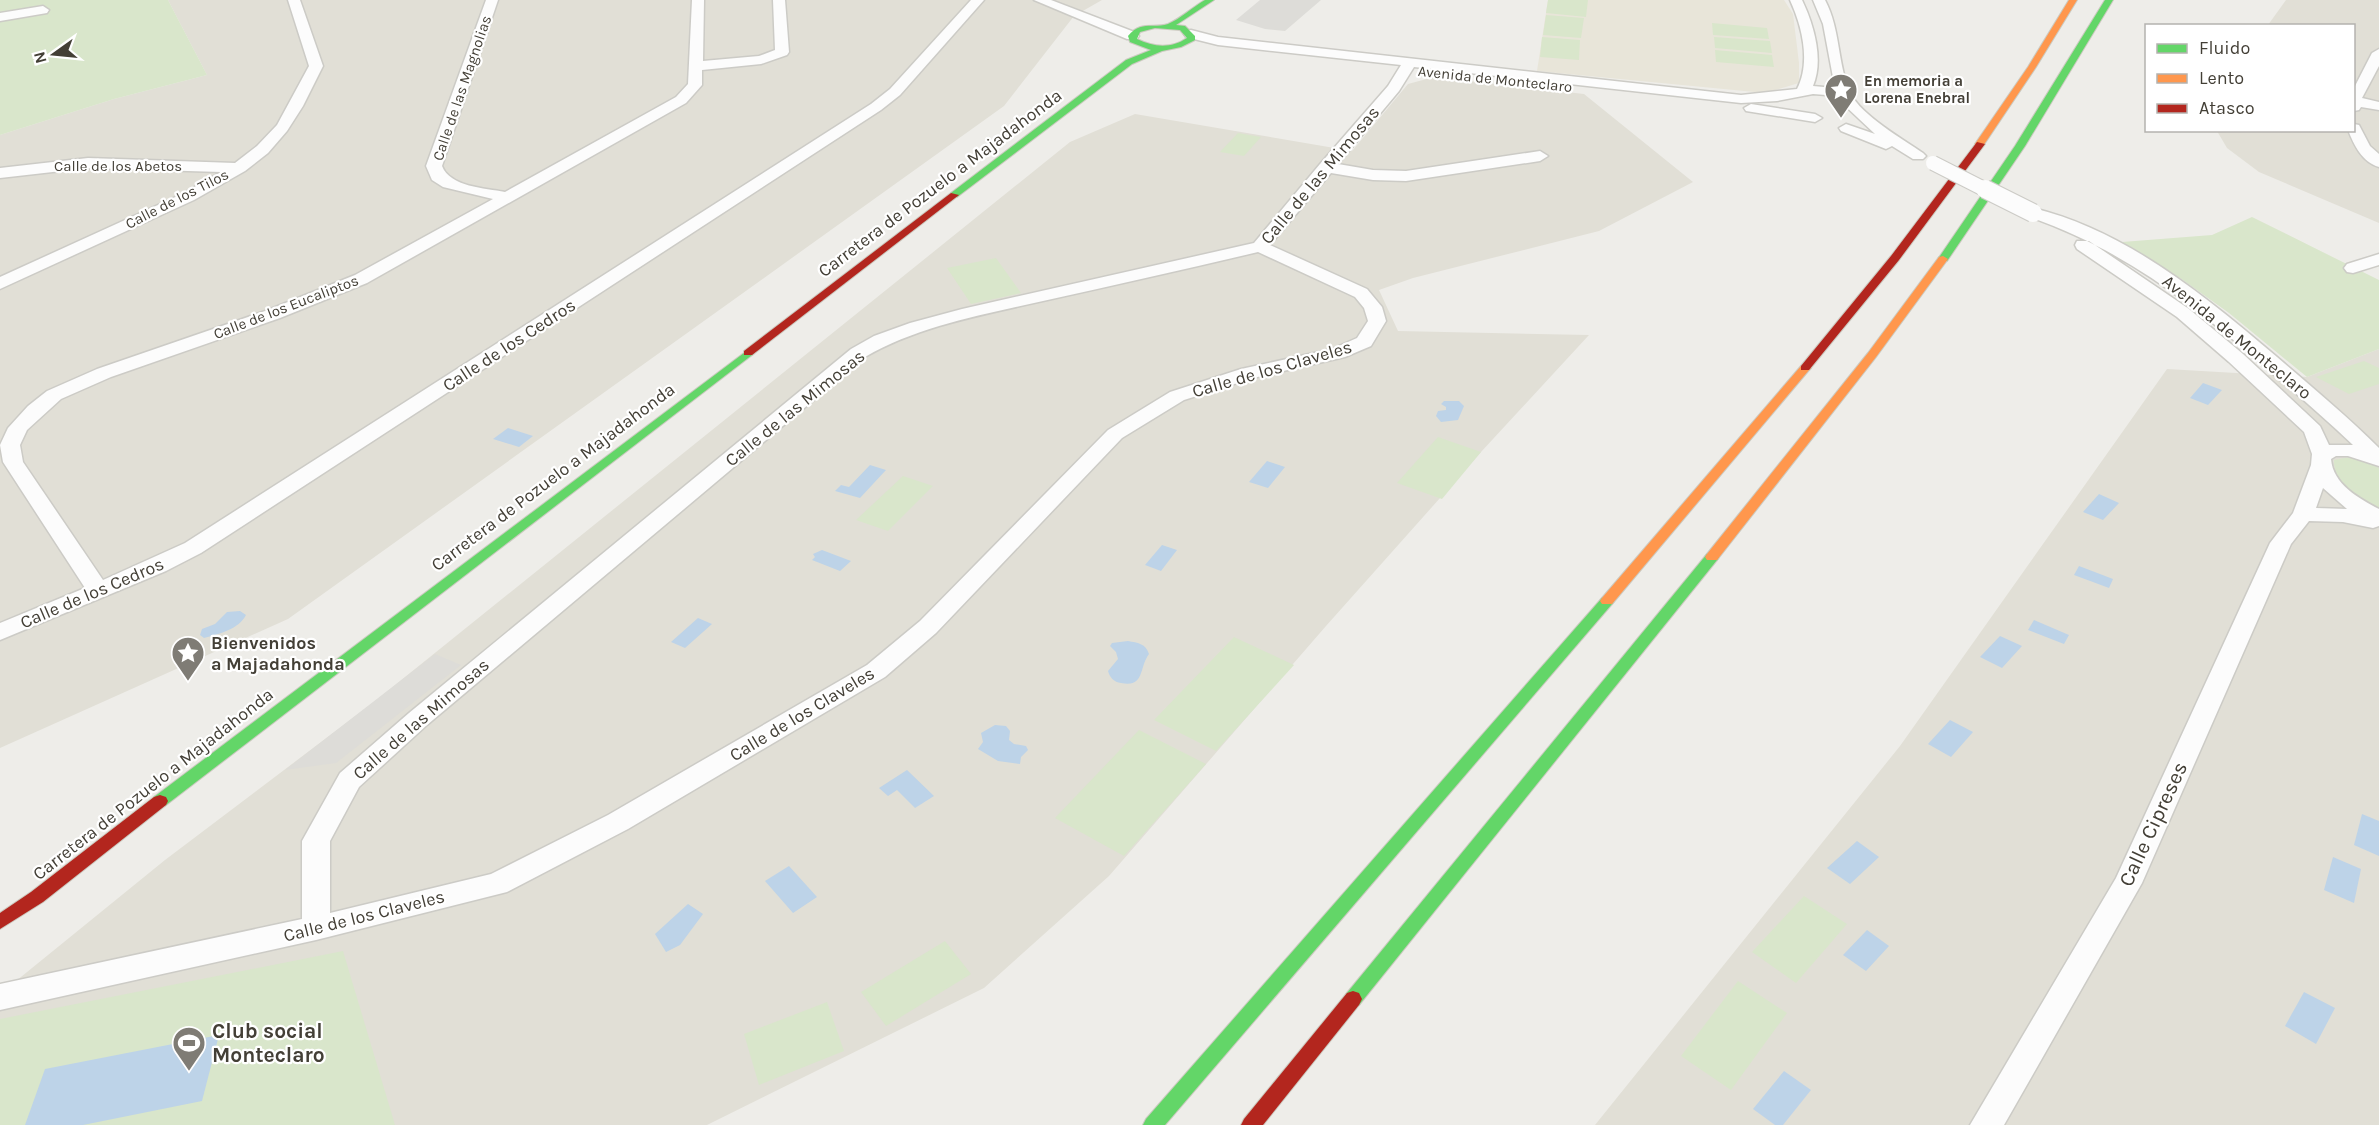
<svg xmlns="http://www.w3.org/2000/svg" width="2379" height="1125" viewBox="0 0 2379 1125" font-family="Karla,sans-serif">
<rect width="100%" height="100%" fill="#eeede9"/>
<g fill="#e1dfd6">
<path d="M168,0H1102L1074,16L1004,106L288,619L0,748V135L114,99L207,75Z"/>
<path d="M2286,0H2379V223L2259,172L2227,148L2217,131L2354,130V26L2268,25Z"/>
<path d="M1434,77L1584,94L1693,182L1599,231L1413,278L1379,290L1398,331L1589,335L1481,452L1326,626L1109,876L984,988L707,1125H0V994L165,860L374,702L1070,142L1135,114L1352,151L1408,84Z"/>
<path d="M2379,349V1125H1595L1900,746L2167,369L2307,377Z"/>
</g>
<path fill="#e8e5d9" d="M1548,0H1784L1793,14L1799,63V83L1765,93L1537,71Z"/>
<g fill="#d9e6cb">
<path d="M0,0H168L207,75L114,99L0,135Z"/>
<path d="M1548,0H1588L1586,17L1546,13Z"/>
<path d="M1546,15L1584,18L1581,38L1543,35Z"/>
<path d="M1712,23L1767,28L1769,39L1713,35Z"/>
<path d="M1542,37L1580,40L1579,60L1540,57Z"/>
<path d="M1714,37L1770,41L1772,53L1715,48Z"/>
<path d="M1715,50L1772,55L1774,67L1716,62Z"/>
<path d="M1238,133L1261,137L1244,156L1220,152Z"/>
<path d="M2252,217L2379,280V349L2307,377L2229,313L2180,278L2122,242L2212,235Z"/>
<path d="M996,258L1021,293L971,304L947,268Z"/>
<path d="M2364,361L2379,368V384L2349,394L2316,377Z"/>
<path d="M1438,437L1481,452L1442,499L1397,483Z"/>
<path d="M2350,457L2360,459L2379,468V511C2360,499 2333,485 2334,460Z"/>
<path d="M903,476L933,486L888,531L856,520Z"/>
<path d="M1234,637L1294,665L1216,751L1154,720Z"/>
<path d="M1139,730L1206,764L1124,856L1055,818Z"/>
<path d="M1804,896L1847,924L1796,983L1752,952Z"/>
<path d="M945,941L971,974L886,1026L861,992Z"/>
<path d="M343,951L395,1125H0V1019Z"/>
<path d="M1738,981L1787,1013L1731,1090L1681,1056Z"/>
<path d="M827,1002L844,1051L759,1085L744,1034Z"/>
</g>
<g fill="#dddcd8">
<path d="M1260,0H1321L1285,31L1265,29L1236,20Z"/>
<path d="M435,654L461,665L336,763L285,770Z"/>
</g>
<g fill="#bdd3e8">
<path d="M2203,383L2222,390L2208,405L2190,398Z"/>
<path d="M1444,401H1459L1464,406L1458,420L1441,422L1436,416L1438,411L1446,410V407L1441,404Z"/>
<path d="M508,428L533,436L519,447L493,439Z"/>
<path d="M1267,461L1285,467L1268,488L1249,482Z"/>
<path d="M870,465L886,470L860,498L835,491L841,485L849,487Z"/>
<path d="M2099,494L2119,503L2103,520L2083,512Z"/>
<path d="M1162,545L1177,550L1161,571L1145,565Z"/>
<path d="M822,550L851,561L840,571L812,560L815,557L813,554Z"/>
<path d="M2079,566L2113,579L2109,588L2074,575Z"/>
<path d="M240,611L246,615C239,629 219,634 204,638L200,635L202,629L215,624L227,612Z"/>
<path d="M698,618L712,624L685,648L671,642Z"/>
<path d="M2034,620L2069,635L2064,644L2028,630Z"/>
<path d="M2000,636L2022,646L2002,668L1980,657Z"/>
<path d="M1128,641C1138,643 1145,643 1149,654C1139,667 1145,688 1121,683C1114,682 1110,678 1108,671L1118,659L1116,652L1110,646L1112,643Z"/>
<path d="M1950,720L1973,732L1951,757L1928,744Z"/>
<path d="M995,725L1006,726L1010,731L1009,740L1014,744L1026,746L1028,750L1021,757L1020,764L998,761L978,749L983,742L981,733Z"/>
<path d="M907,770L934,796L915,808L897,790L888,796L879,788Z"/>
<path d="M2362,814L2379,821V856L2354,845Z"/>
<path d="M1857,841L1879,857L1850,884L1827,868Z"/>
<path d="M2333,857L2361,869L2354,903L2324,890Z"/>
<path d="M789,866L817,897L793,913L765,881Z"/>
<path d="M688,904L703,914L680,945L666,952L655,934Z"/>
<path d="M1867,930L1889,946L1866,971L1843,955Z"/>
<path d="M2304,992L2335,1008L2316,1044L2285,1026Z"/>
<path d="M219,1035L202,1101L83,1125H25L45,1069Z"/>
<path d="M1784,1071L1811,1090L1783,1125H1775L1753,1109Z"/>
</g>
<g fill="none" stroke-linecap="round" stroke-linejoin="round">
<g stroke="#cccbc6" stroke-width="3">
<g id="street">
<path d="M288,0H300L323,66L303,106L287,131L268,153L245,171L194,200L0,289V277L182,194L221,172L88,168L0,178V168L88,158L235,163L257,146L277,125L309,66Z"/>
<path d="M486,0H498L442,166C450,187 485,188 505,192L676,97L688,84L692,0H704L703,61L759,56L775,50L773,0H785L789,52L787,55L761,64L702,70V85L686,103L367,283L280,318L111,377L61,399L27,430L20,445L23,462L103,580L185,543L871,104L890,89L971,0H984L900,95L881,110L201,553L166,571L0,640V623L85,588L3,462L0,445L8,428L28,406L47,391L97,369L268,310L355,275L493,199L443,187L432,180L426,166Z"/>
<path d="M1034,0H1051L1137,33L1139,36L1137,39H1127Z"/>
<path d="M1790,0H1802C1814,25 1824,60 1813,86L1835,88L1823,24L1813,0H1825C1841,30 1837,65 1851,94C1861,115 1904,140 1923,153L1926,156L1923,159H1913L1892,146L1886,149L1841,131L1839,128L1846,124L1875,134L1841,102L1826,95L1813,94L1777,101L1741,103L1414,67L1399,91L1338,164L1373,170L1406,171L1540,151L1548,156L1540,161L1406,181L1373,180L1331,173L1270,245L1367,289L1382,307L1386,321L1371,346L1345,357L1253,378L1184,400L1122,438L936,633L885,677L628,829L507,892L316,940L0,1010V984L302,919V841L340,773L409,713L851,349L874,336L910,323L962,309L1254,243L1320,164L1388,86L1401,65L1218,45L1186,37L1184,34L1186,31L1191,30L1218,37L1741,95L1797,89C1811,62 1802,26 1790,0ZM1258,252L1355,297L1364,308L1368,321L1357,338L1332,349L1241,369L1170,392L1108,430L920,621L867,665L608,815L491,874L330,913V841L359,787L427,725L865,357C919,326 982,315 1043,301C1115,285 1187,269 1258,252Z"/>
<path d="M43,6L49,10L47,13L0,21V13Z"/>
<path d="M2379,49V66L2362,98L2379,102V110L2361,107L2359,110L2354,111V88L2372,53Z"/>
<path d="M1751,104L1815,114L1822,118L1815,122L1746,111L1744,108Z"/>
<path d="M2354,124L2359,125L2370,146L2379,154V167C2362,162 2354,145 2348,130H2354Z"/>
<path d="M2033,208C2127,231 2205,296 2277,357C2312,387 2347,416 2379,448V466L2348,456H2336L2331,459C2333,484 2358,498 2379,509V526L2373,528L2343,522L2309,521L2291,544L2142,883L2004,1125H1970L2116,878L2270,543L2293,513L2311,465L2312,454L2304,432L2229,362L2177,317L2077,249L2075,245L2077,241H2089L2189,309L2243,354L2320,426L2329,445H2353C2324,417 2294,392 2264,366C2189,301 2122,249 2027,216L2025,213L2027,210ZM2323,488L2347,509L2316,508Z"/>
<path d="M2379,254V265L2353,273L2347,272L2344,268L2347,264Z"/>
</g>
</g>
<g stroke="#cccac0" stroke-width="2">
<g id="fast">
<path d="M1205,0H1214L1176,25L1185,26L1195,36V40L1181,47L1162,51L1132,64L957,197H951V193L1126,60L1151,50L1130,42L1128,36C1141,20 1153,29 1168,24C1180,19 1193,7 1205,0ZM1155,28L1180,30L1187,38C1171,49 1153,47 1137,39L1140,32Z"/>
<path d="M2105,0H2113L2025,146L1947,261H1939L1938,259L2015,146Z"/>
<path d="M748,350L754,353L752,355L166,805L160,807L154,805L152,801L154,797Z"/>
<path d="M1712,553L1717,554L1719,557L1717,560L1359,1005L1353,1007L1347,1005L1344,999L1347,993L1707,554Z"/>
<path d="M1607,596L1614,601L1612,604L1165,1125H1143L1146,1119L1602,598Z"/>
</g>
</g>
<g stroke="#cccac0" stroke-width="2">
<g id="slow">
<path d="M2069,0H2077L2036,67L1983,146H1977L1975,144L2028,67Z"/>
<path d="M1943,256L1948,259L1876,357L1717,560H1707L1705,557L1707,554L1868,353L1939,257Z"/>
<path d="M1805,365L1811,368L1809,370L1612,604H1602L1600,601L1602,598L1801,366Z"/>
</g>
</g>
<g stroke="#cccac0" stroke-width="2">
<g id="jam">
<path d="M1977,142L1985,144L1899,260L1809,370H1801V366L1891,256Z"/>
<path d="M951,193L959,195L752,355H744V351Z"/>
<path d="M160,795L166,797L168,801L166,805L43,902L0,929V913L31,892L154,797Z"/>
<path d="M1353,991L1359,993L1362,999L1359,1005L1263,1125H1241L1244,1119L1347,993Z"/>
</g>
</g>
<use href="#street" fill="#fcfcfc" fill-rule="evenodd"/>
<use href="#fast" fill="#63d668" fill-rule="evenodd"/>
<use href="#slow" fill="#ff974d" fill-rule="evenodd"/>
<use href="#jam" fill="#b3261e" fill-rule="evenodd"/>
<g stroke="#cccbc6" stroke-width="16" stroke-linecap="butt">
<path id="street-bridge-far1" d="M1933,163L1988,191"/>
</g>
<g stroke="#cccbc6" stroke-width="20" stroke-linecap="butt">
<path id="street-bridge" d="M1985,189L2033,213"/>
</g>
<use href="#street-bridge-far1" stroke="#fcfcfc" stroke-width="14"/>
<use href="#street-bridge" stroke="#fcfcfc" stroke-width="18"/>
</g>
<defs>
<g id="sight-pin" transform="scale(1.725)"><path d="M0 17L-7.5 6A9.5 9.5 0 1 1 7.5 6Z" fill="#7f7c75" stroke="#fff"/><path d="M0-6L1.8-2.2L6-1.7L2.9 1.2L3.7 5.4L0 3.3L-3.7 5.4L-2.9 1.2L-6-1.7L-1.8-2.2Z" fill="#fff"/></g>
<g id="stadium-pin" transform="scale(1.725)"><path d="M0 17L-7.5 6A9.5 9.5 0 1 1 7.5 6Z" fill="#7f7c75" stroke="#fff"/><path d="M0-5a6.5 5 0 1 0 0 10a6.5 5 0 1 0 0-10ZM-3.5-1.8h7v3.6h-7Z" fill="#fff"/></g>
</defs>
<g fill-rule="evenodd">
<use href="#sight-pin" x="1841" y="90"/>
<use href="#sight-pin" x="188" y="653"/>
<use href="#stadium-pin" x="189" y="1043"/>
</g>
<g text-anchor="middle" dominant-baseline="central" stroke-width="4.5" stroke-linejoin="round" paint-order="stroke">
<g font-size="15" fill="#433f36" stroke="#fff">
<text transform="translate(1495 79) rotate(6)">Avenida de Monteclaro</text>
<text transform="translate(462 88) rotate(-71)">Calle de las Magnolias</text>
<text x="118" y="166">Calle de los Abetos</text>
<text transform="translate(177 199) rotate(-27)">Calle de los Tilos</text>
<text transform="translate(286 307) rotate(-21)">Calle de los Eucaliptos</text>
</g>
<g font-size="15" font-weight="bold" fill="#433f36" stroke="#fff" text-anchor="start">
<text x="1864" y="81">En memoria a<tspan x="1864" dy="17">Lorena Enebral</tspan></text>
</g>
<g font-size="18" fill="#433f36" stroke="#fff">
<text transform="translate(1320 175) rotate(-50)">Calle de las Mimosas</text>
<text transform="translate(940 183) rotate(-37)">Carretera de Pozuelo a Majadahonda</text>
<text transform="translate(2237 337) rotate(39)">Avenida de Monteclaro</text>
<text transform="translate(509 345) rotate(-33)">Calle de los Cedros</text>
<text transform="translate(1272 369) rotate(-16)">Calle de los Claveles</text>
<text transform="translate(795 408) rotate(-39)">Calle de las Mimosas</text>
<text transform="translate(553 477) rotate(-37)">Carretera de Pozuelo a Majadahonda</text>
<text transform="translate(92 593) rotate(-23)">Calle de los Cedros</text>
<text transform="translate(802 714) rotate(-31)">Calle de los Claveles</text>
<text transform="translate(421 719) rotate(-41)">Calle de las Mimosas</text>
<text transform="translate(153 784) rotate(-38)">Carretera de Pozuelo a Majadahonda</text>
<text transform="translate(364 916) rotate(-14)">Calle de los Claveles</text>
</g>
<g font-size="18" font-weight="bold" fill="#433f36" stroke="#fff" text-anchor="start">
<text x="211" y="643">Bienvenidos<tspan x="211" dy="21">a Majadahonda</tspan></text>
</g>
<g font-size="21" fill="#433f36" stroke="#fff">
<text transform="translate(2153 824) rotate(-65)">Calle Cipreses</text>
</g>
<g font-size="21" font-weight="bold" fill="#433f36" stroke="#fff" text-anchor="start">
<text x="212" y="1031">Club social<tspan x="212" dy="24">Monteclaro</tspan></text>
</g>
</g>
<rect x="2145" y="24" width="210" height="108" fill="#ffffff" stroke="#b4b2af" stroke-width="1.5"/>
<rect x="2157" y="44" width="30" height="9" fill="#63d668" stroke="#b4b2af" stroke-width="1.5"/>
<text x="2199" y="54" font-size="18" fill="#433f36">Fluido</text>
<rect x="2157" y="74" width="30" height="9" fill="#ff974d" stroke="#b4b2af" stroke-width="1.5"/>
<text x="2199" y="84" font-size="18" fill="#433f36">Lento</text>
<rect x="2157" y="104" width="30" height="9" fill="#b3261e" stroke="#b4b2af" stroke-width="1.5"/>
<text x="2199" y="114" font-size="18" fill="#433f36">Atasco</text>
<g transform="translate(54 54) rotate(255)" stroke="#ffffff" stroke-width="4.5" paint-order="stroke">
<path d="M0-4.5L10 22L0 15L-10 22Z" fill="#433f36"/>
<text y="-9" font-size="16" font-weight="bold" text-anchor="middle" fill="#433f36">N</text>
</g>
</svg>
